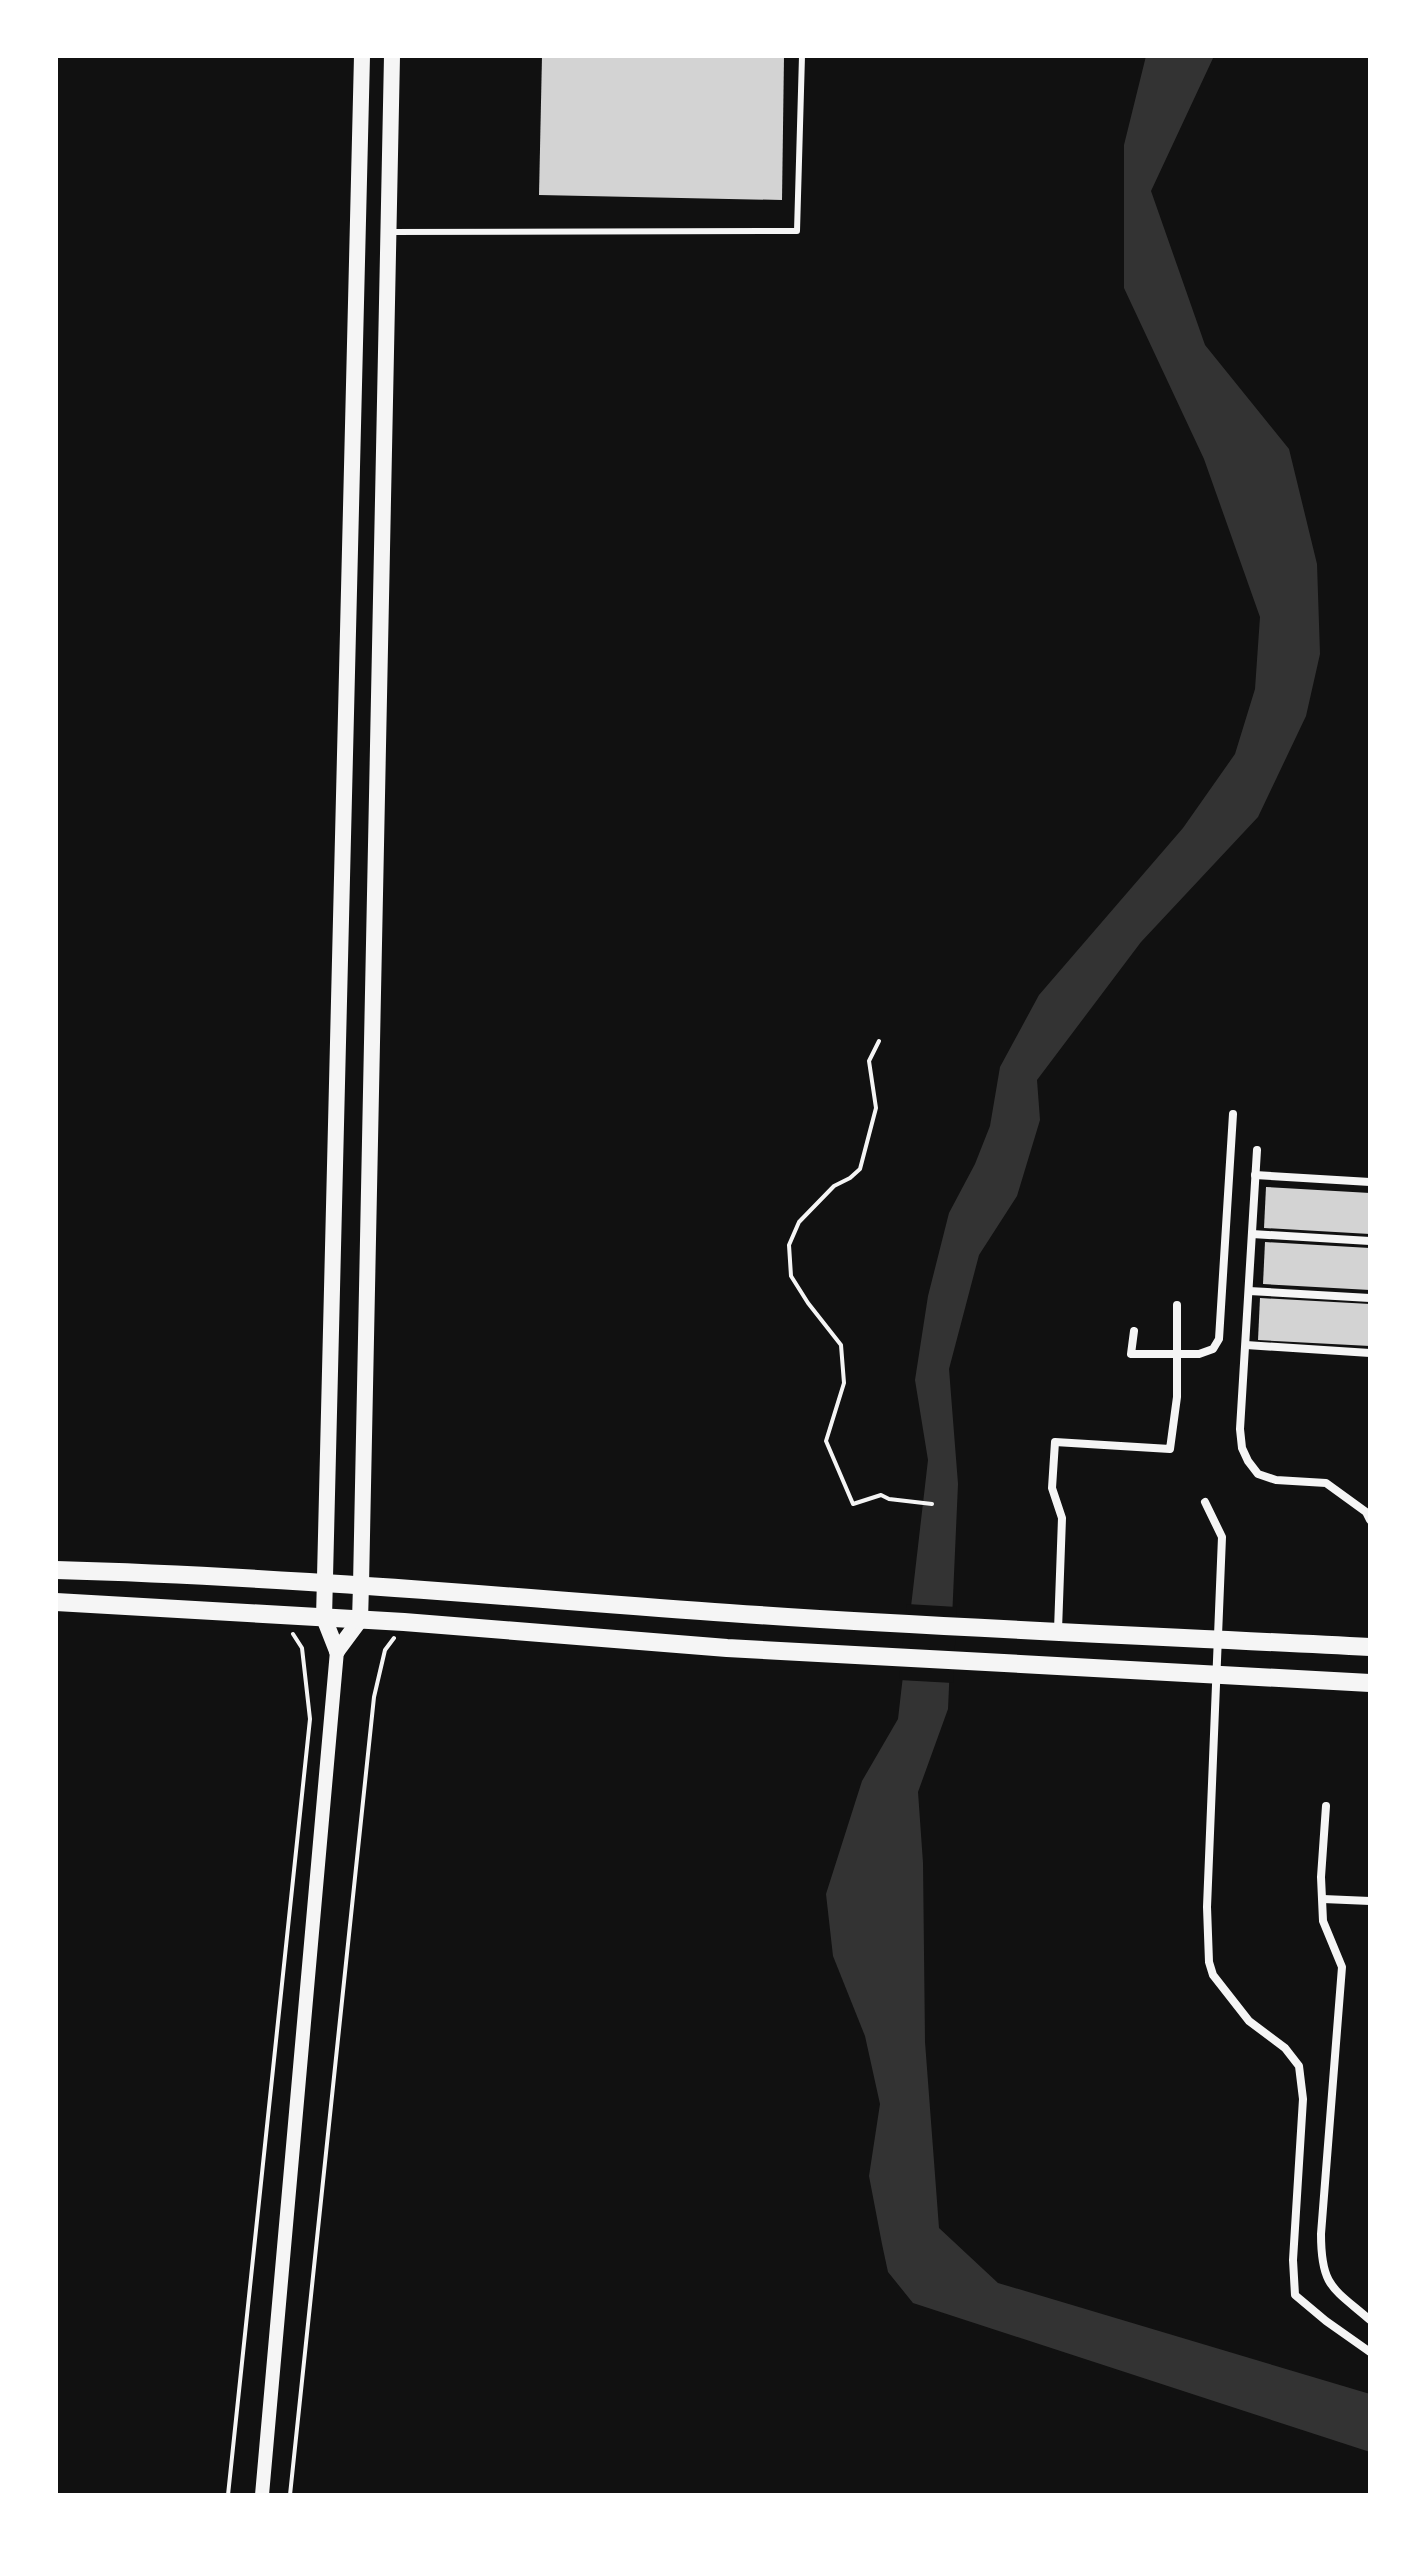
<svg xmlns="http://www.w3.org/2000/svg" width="1426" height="2551" viewBox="0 0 1426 2551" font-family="Karla,sans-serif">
<rect width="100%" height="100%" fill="#111"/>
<path fill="#333" d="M1146,56H1214L1151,191L1205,345L1289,449L1317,564L1320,654L1306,716L1258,817L1141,942L1037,1080L1040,1120L1017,1196L979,1255L949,1369L958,1484L948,1709L918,1792L923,1863L925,2042L939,2228L998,2283L1370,2394V2452L913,2303L888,2272L882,2244L869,2176L880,2104L865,2036L833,1956L826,1894L862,1781L898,1719L928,1460L915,1380L928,1296L949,1213L975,1164L990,1126L1000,1067L1039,995L1183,828L1235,754L1255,689L1260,617L1204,459L1124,288V145Z"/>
<path fill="#111" d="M907,1604L957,1607L953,1683L899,1680Z"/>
<g fill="#d3d3d3">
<path d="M542,56H784L782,200L539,195Z"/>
<path d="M1266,1187L1370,1193V1234L1264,1228Z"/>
<path d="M1265,1242L1370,1248V1290L1263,1284Z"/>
<path d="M1260,1298L1370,1304V1346L1258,1340Z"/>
</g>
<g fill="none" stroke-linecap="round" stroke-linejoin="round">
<g stroke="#f5f5f5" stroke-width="4">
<path d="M879,1041L869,1061L876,1108L860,1169L850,1178L834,1186L799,1222L789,1245L791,1276L808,1303L841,1345L844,1383L826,1441L853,1504L881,1495L889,1499L932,1504"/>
<path d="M228,2495L310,1719L302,1648L293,1634"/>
<path d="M290,2495L374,1697L385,1650L394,1638"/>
</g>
<path stroke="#f5f5f5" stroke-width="6" d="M389,232L797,231L802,56"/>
<g stroke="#f5f5f5" stroke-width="8">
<path d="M1257,1150L1240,1429L1242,1448L1248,1461L1258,1474L1276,1480L1326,1483L1366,1512L1370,1520"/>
<path d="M1255,1175L1370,1182"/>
<path d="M1252,1234L1370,1241"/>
<path d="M1249,1291L1370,1298"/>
<path d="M1134,1331L1131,1354H1199L1213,1349L1219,1339L1233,1114"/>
<path d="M1246,1345L1370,1353"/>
<path d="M1205,1502L1222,1537L1207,1907L1209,1962L1213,1975L1249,2021L1285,2048L1299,2066L1303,2099L1293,2260L1295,2295L1326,2321L1370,2352"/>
<path d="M1058,1630L1062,1518L1052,1488L1055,1442L1170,1449L1177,1397V1305"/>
<path d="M1326,1806L1321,1877L1323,1921L1342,1967L1321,2234C1321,2287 1333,2288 1370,2320"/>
<path d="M1323,1899L1370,1901"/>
</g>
<path stroke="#f5f5f5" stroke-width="14" d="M262,2495L337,1651"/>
<g stroke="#f5f5f5" stroke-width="16">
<path d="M337,1651L360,1620L361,1585L392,56"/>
<path d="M337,1651L324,1618L362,56"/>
</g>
<g stroke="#f5f5f5" stroke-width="18">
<path d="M56,1570C281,1576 505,1597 729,1613C943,1628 1156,1636 1370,1647"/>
<path d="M56,1602L404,1622L727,1648L1370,1683"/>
</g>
</g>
<rect width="1426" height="2551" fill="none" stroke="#ffffff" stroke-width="116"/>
</svg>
